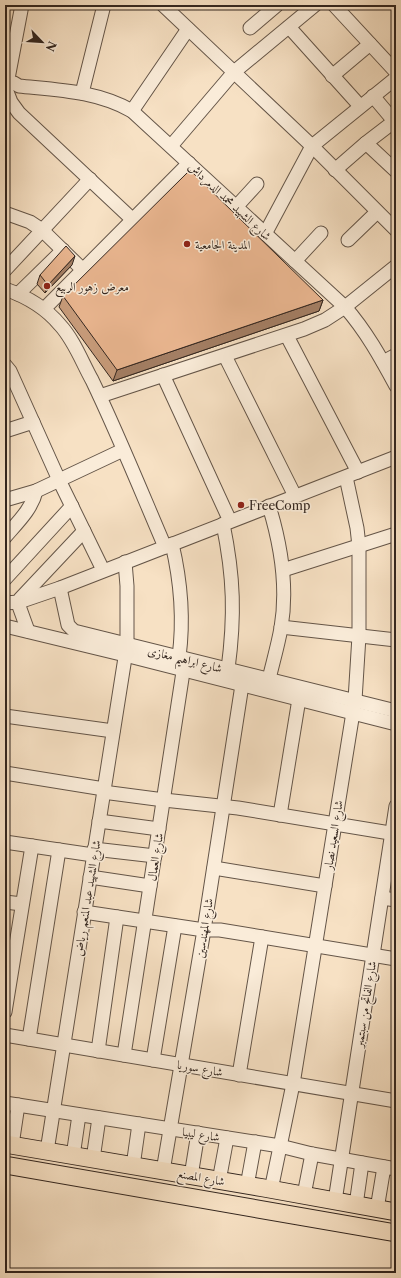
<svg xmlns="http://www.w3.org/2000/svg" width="401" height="1278" viewBox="0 0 401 1278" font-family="'Libre Caslon Text',Amiri,serif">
<rect width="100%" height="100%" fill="#f7e1c4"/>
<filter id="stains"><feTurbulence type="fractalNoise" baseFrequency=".005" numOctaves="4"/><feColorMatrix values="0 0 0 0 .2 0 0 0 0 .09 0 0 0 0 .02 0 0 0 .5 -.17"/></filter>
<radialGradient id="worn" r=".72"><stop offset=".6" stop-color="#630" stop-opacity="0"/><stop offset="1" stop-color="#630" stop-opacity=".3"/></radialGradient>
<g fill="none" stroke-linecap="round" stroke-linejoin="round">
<g stroke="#645548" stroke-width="15">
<g id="minor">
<path d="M22,5L6,89L11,102L19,113L133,220"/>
<path d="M163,5L312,146L396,230"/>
<path d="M334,5L396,72"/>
<path d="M289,27L360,106"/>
<path d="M250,28L277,5"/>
<path d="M332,76L370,44"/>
<path d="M5,81L14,83L19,86C58,90 97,91 132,111L345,307C366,331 381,358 396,386"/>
<path d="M82,93L104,5"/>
<path d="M373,96L394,121"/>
<path d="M132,111L188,29"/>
<path d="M366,143L396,171"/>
<path d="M171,146L234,72L315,5"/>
<path d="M335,170L366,143L396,120"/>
<path d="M236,207L257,184"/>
<path d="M5,213L30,222L42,230L83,270"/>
<path d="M265,234L312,146L396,78"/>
<path d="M348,240L377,212"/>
<path d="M295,261L321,233"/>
<path d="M5,270L90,179"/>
<path d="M5,289C25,296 46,308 60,325C74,340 82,362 92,380C118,434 141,491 165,547"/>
<path d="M18,294L63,250"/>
<path d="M44,309L189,163"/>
<path d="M287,336L358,472"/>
<path d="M225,356L295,496"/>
<path d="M383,362L396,355"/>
<path d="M5,365L10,371L59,480L103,570"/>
<path d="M163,375L230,521"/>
<path d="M100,396L304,329L325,320L345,307L396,266"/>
<path d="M5,431L33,422"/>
<path d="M5,500L36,491L123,450"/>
<path d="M223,524C234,577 235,616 228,669"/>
<path d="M5,537C17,523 32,509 36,491"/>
<path d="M172,544C181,582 184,619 179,657"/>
<path d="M283,570L396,534"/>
<path d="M5,579L72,506"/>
<path d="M60,588L68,625L74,631L396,711"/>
<path d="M5,603L19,602L60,588L396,457"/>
<path d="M5,626L125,655L396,724"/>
<path d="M281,627L396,640"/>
<path d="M28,631L19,606L20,599L84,531"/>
<path d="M269,679C273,662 278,645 281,628C288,587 281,545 269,506"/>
<path d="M5,716L113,731"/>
<path d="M5,773L104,789"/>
<path d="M103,792L164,800L238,808L396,834"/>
<path d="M280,815L299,699"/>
<path d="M99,821L159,829"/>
<path d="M5,842L93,855"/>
<path d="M94,849L155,856"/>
<path d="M214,868L325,886"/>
<path d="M90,877L150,886"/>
<path d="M382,898L396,900"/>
<path d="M5,902L22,904"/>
<path d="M84,912L204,930H220L396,959"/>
<path d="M5,1012L32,846"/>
<path d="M5,1035L396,1101"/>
<path d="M29,1039L59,850"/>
<path d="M98,1051L117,917"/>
<path d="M124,1055L185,659"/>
<path d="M153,1060L175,926"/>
<path d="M239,1075L262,937"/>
<path d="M5,1103L280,1146L312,1154L396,1169"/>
<path d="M12,1145L18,1105"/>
<path d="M47,1151L127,645V586L125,562"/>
<path d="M73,1156L79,1115"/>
<path d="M93,1159L99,1118"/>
<path d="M133,1166L139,1124"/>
<path d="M163,1171L204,930L242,685"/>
<path d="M191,1176L198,1133"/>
<path d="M219,1181L227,1138"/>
<path d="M247,1186L255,1142"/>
<path d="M271,1190L293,1084L355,700L359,636V546L357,528L346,477"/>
<path d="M304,1195L312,1154"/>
<path d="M335,1201L396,806"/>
<path d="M356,1205L362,1163"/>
<path d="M377,1209L384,1167"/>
</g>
</g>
<g stroke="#33261f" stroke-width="19">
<g id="major">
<path d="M5,1144L264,1188L396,1212"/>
<path d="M5,1165L396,1233"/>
</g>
</g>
<use href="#minor" stroke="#faecd9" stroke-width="13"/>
<use href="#major" stroke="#f7e1c4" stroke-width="17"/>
</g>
<g fill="#c99d7c" stroke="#33261f">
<path d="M72,265L45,293L37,284L40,275Z"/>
<path d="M63,296L323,300L319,311L113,381L59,307Z"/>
</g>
<g fill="#a47f65" stroke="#33261f">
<path d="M75,256L72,265L45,293L48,285Z"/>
<path d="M323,300L319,311L113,381L117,370Z"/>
</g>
<g fill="#eab690" stroke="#33261f">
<path d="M190,170L323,300L117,370L63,296Z"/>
<path d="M66,246L75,256L48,285L40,275Z"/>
</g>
<g fill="#8f2418" stroke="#faecd9" stroke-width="1.5">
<circle cx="187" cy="244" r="4"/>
<circle cx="47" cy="286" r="4"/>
<circle cx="241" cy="505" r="4"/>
</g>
<g text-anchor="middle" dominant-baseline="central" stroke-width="3" stroke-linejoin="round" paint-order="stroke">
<g font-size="12" fill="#33261f" stroke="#faecd9">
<text transform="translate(230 201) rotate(43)">شارع الشهيد محمد الدمرداش</text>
<text transform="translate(185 659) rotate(14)">شارع ابراهيم مغازى</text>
<text transform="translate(333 835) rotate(-81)">شارع السعيد نصار</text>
<text transform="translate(155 857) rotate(-81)">شارع العمال</text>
<text transform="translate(87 898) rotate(-81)">شارع الشهيد عبد المنعم رياض</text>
<text transform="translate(204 928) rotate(-81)">شارع المهندسين</text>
<text transform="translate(365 1004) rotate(-81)">شارع الفاتح من سبتمبر</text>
<text transform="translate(200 1068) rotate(10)">شارع سوريا</text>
<text transform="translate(201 1134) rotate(9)">شارع ليبيا</text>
<text transform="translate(201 1177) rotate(10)">شارع المصنع</text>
</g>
<g font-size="12" fill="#33261f" stroke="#faecd9" text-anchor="start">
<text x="195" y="244">المدينة الجامعية</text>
<text x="55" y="286">معرض زهور الربيع</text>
<text x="249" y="505">FreeComp</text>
</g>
</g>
<rect width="401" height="1278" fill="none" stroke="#f7e1c4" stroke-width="20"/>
<rect x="6" y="6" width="389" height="1266" fill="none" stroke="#33261f" stroke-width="2"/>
<rect x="10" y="10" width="381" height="1258" fill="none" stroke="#33261f"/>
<g transform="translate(42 42) rotate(115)" stroke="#faecd9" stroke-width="3" paint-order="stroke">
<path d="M0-3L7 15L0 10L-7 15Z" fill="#33261f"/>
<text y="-6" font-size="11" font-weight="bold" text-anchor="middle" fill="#33261f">N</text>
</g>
<rect width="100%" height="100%" filter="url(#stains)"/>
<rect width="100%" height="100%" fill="url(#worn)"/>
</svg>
